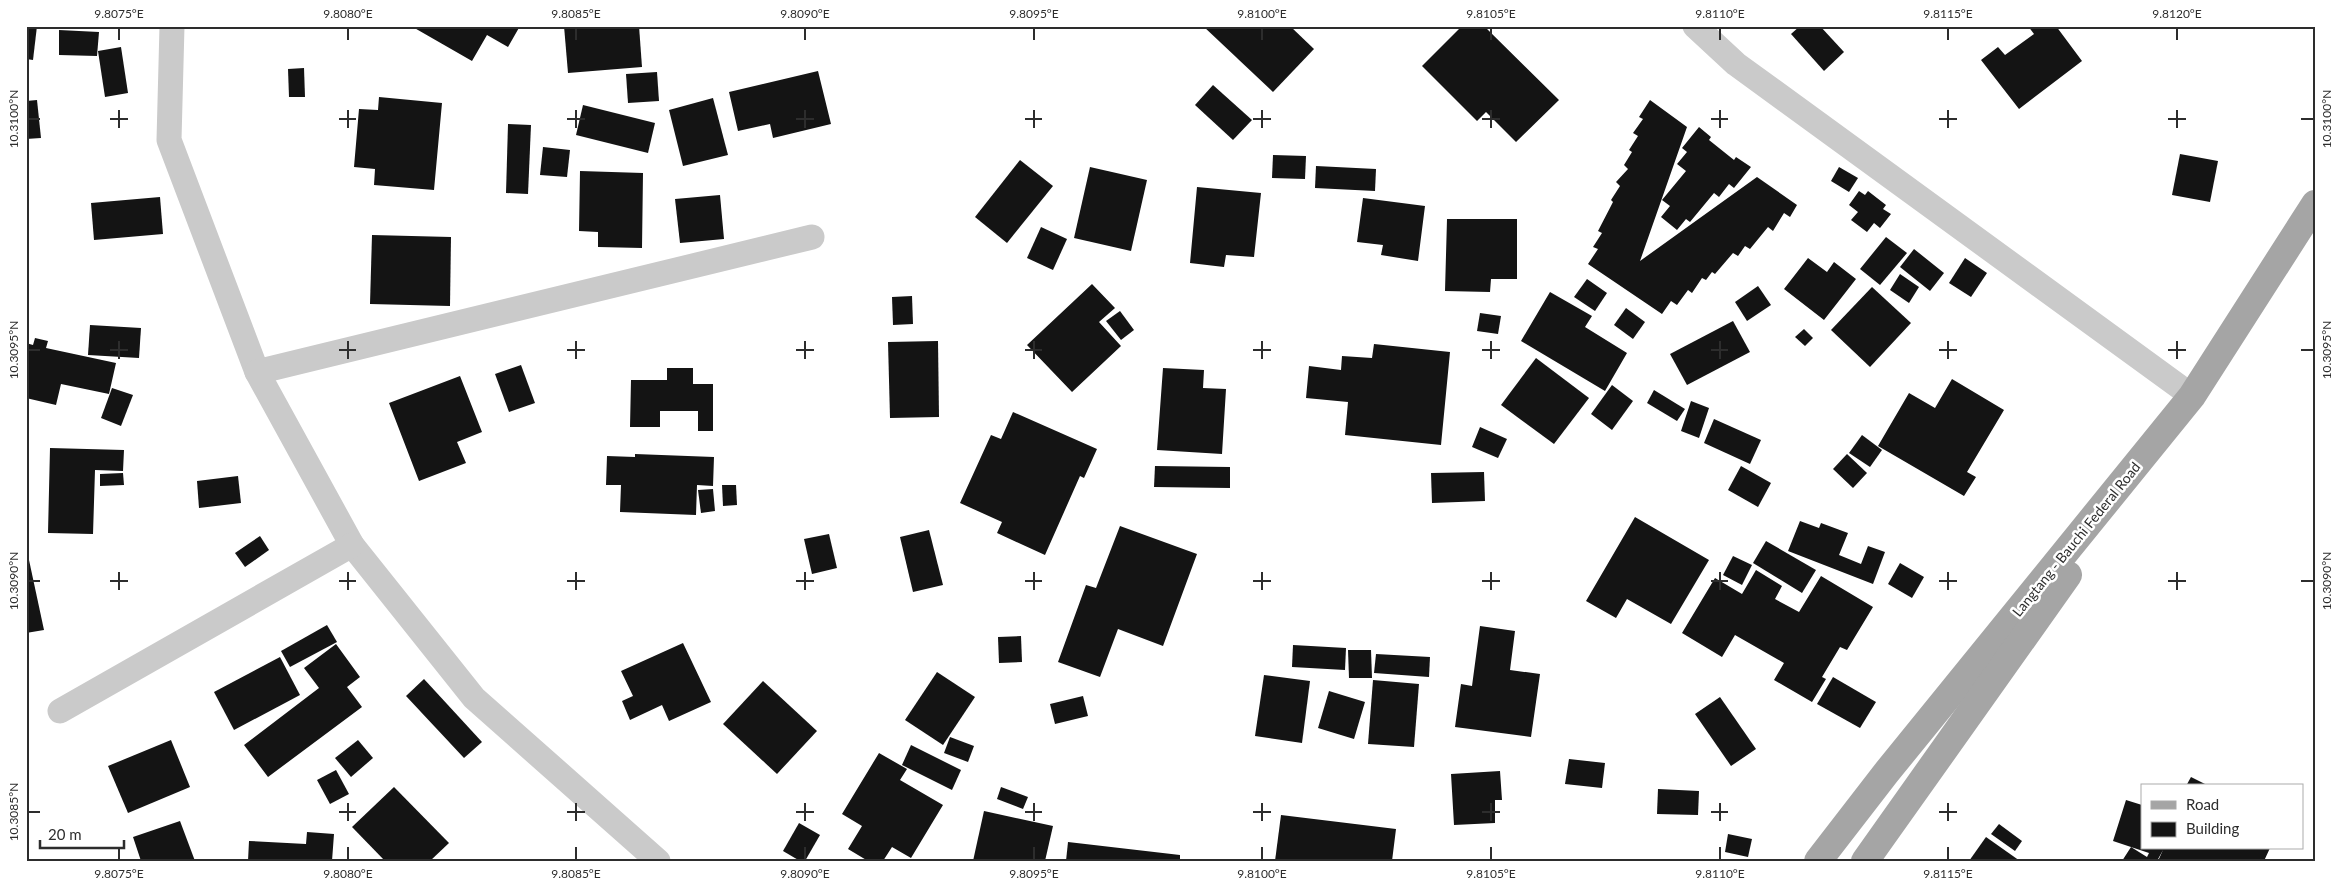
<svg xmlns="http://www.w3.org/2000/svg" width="2341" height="887" viewBox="0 0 2341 887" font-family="Lato,sans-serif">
<rect width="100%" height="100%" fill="#fff"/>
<g fill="#141414">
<path d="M26,26H37L33,60L26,59Z"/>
<path d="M411,26H520L508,47L487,35L472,61Z"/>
<path d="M564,26H639L642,67L568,73Z"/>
<path d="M1203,26H1290L1314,49L1273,92Z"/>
<path d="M1462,26H1484L1559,100L1516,142L1486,112L1477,121L1422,66Z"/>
<path d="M1800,26H1820L1844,52L1824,71L1791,34Z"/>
<path d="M2028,26H2056L2082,61L2019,109L1981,60L1998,47L2005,55L2034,34Z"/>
<path d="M59,30L99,32L97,56L59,55Z"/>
<path d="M121,47L128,93L105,97L98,51Z"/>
<path d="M304,68L305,97H289L288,69Z"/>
<path d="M818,71L831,124L773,138L770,124L738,131L729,92Z"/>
<path d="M657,72L659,101L628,103L626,74Z"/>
<path d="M1213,85L1252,120L1233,140L1195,105Z"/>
<path d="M379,97L442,103L434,190L374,185L375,169L354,167L359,109L378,110Z"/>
<path d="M713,98L728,155L683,166L669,110Z"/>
<path d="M37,100L41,138L26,139V101Z"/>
<path d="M1650,100L1687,127L1640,261L1757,177L1797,205L1790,217L1784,213L1773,231L1768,227L1750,249L1745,246L1738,256L1733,253L1715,274L1712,272L1706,280L1702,278L1692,293L1688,290L1677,305L1671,301L1662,314L1588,264L1598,249L1593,247L1602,233L1598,231L1613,202L1611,200L1620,186L1616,182L1628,169L1624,165L1632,152L1629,150L1638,136L1633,133L1643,119L1639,117Z"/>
<path d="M583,105L655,123L648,153L576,135Z"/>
<path d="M508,124L531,125L528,194L506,193Z"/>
<path d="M1699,127L1711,137L1709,140L1734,160L1736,157L1751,167L1734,188L1729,184L1719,197L1714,193L1690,222L1686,219L1677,230L1661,217L1670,206L1662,200L1686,171L1677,164L1687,152L1682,148Z"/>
<path d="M543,147L570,150L567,177L540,175Z"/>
<path d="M2180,154L2218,161L2210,202L2172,195Z"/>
<path d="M1273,155L1306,156L1305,179L1272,178Z"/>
<path d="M1020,160L1053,186L1007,243L975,217Z"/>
<path d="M1316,166L1376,169L1375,191L1315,188Z"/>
<path d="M1090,167L1147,180L1131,251L1074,238Z"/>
<path d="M1839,167L1858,178L1849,192L1831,181Z"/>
<path d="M580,171L643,173L642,248L598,247V232L579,231Z"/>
<path d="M1197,187L1261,193L1254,257L1226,255L1224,267L1190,263Z"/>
<path d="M1859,191L1865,195L1868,191L1886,205L1883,209L1891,214L1880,228L1874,223L1867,232L1851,220L1858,212L1849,205Z"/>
<path d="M720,195L724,239L680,243L675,199Z"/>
<path d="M160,197L163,234L94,240L91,203Z"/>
<path d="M1363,198L1425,206L1418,261L1381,255L1383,245L1357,242Z"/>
<path d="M1447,219H1517V279H1491L1490,292L1445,291Z"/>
<path d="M1041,227L1067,239L1053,270L1027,258Z"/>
<path d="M372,235L451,237L450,306L370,304Z"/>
<path d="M1886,237L1907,253L1880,285L1860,269Z"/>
<path d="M1914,249L1944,273L1930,291L1900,267Z"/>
<path d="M1808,258L1827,272L1834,262L1856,279L1824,320L1784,289Z"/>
<path d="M1965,258L1987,273L1971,297L1949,283Z"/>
<path d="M1900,274L1919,287L1909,303L1890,290Z"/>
<path d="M1587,279L1607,293L1595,311L1574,297Z"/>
<path d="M1092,284L1115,308L1099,322L1121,346L1072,392L1027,345Z"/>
<path d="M1758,286L1771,305L1747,321L1735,302Z"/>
<path d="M1872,287L1911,323L1870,367L1831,330Z"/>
<path d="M1550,292L1592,316L1585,327L1627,353L1605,391L1521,341Z"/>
<path d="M912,296L913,324L893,325L892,297Z"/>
<path d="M1626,308L1645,322L1633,339L1614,325Z"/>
<path d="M1120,311L1134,330L1121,340L1106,321Z"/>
<path d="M1480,313L1501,316L1498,334L1477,331Z"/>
<path d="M1733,321L1750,352L1687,385L1670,354Z"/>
<path d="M90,325L141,328L139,358L88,355Z"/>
<path d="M1804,329L1813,338L1805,346L1795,337Z"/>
<path d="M35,338L48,341L46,348L116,363L109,394L61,384L56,405L26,398V343L33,345Z"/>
<path d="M938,341L939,417L890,418L888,342Z"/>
<path d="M1374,344L1450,352L1441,445L1345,435L1348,402L1306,398L1309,366L1341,370L1342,356L1372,358Z"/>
<path d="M1536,358L1589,398L1554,444L1501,405Z"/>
<path d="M521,365L535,403L509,412L495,374Z"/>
<path d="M667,368H693V384H713V431H698V411H660V427H630L631,380H667Z"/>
<path d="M1163,368L1204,370L1203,388L1226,389L1222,454L1157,450Z"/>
<path d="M460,376L482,432L457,442L466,463L419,481L389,403Z"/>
<path d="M1952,379L2004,410L1967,472L1976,477L1964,496L1878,446L1909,393L1935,408Z"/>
<path d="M1612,385L1633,401L1612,430L1591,414Z"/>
<path d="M112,388L133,395L121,426L101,418Z"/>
<path d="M1654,390L1685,409L1677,421L1647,403Z"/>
<path d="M1691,401L1709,408L1699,438L1681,431Z"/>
<path d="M1013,412L1097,449L1084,478L1080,476L1045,555L997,533L1002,522L960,503L991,435L1001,439Z"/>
<path d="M1714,419L1761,440L1750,464L1704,443Z"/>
<path d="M1480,427L1507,439L1498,458L1472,447Z"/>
<path d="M1862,435L1882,450L1870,467L1849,453Z"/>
<path d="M50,448L124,450L123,471L95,470L93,534L48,533Z"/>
<path d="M635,454L714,457L713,486L697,485L696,515L620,512L621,485H606L607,456L635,457Z"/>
<path d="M1847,454L1867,473L1853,488L1833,469Z"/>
<path d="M1155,466L1230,467V488L1154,487Z"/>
<path d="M1741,466L1771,483L1758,507L1728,490Z"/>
<path d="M1484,472L1485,501L1432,503L1431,473Z"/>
<path d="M123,473L124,485L100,486V474Z"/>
<path d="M238,476L241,503L199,508L197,481Z"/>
<path d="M722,485H736L737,505L723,506Z"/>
<path d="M713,489L715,511L701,513L698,490Z"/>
<path d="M1635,517L1709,560L1671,624L1627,599L1616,618L1586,601Z"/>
<path d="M1800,521L1819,528L1821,523L1848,533L1839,555L1861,564L1868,546L1885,552L1873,584L1788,551Z"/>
<path d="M1120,526L1197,554L1163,646L1118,629L1100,677L1058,662L1086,585L1096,588Z"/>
<path d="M929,530L943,585L913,592L900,537Z"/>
<path d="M829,534L837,568L812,574L804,539Z"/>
<path d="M260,536L269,550L245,567L235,553Z"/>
<path d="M1766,541L1816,570L1802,593L1753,563Z"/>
<path d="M1733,556L1752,565L1742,585L1723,575Z"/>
<path d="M29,560L44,630L26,633V561Z"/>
<path d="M1900,563L1924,577L1912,598L1888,584Z"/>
<path d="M1756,570L1782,586L1775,599L1799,612L1821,576L1873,607L1847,650L1840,647L1822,677L1826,679L1812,702L1774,680L1784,663L1735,635L1722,657L1682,633L1715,578L1742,594Z"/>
<path d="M327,625L337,642L290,667L281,651Z"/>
<path d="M1480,626L1515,631L1510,670L1540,674L1531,737L1455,727L1461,684L1472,686Z"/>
<path d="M1021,636L1022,662L999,663L998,637Z"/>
<path d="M683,643L711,702L669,721L662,705L630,720L622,701L633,696L621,671Z"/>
<path d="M336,644L360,677L347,687L362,707L268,777L244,745L319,688L304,668Z"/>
<path d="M1293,645L1346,648L1345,670L1292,667Z"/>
<path d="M1348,650H1371L1372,678H1349Z"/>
<path d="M1376,654L1430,657L1429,677L1374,673Z"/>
<path d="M280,657L300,695L234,730L214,692Z"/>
<path d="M937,672L975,697L943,745L905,720Z"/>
<path d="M1264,675L1310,681L1302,743L1255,736Z"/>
<path d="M1833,677L1876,702L1860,728L1817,704Z"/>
<path d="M424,679L482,742L464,758L406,696Z"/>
<path d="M1373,680L1419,684L1414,747L1368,744Z"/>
<path d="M763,681L817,731L777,774L723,724Z"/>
<path d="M1329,691L1365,702L1354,739L1318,728Z"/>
<path d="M1083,696L1088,716L1055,724L1050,704Z"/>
<path d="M1720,697L1756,749L1731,766L1695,714Z"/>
<path d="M950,737L974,746L968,762L944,753Z"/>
<path d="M171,740L190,787L128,813L108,766Z"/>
<path d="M358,740L373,758L351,777L335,758Z"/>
<path d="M911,745L961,770L952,790L902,765Z"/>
<path d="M879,753L907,769L900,780L943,805L911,858L892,847L883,861H868L848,849L862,826L842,814Z"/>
<path d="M1569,759L1605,763L1602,788L1565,784Z"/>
<path d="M336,770L349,794L330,804L317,780Z"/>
<path d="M1500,771L1502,800H1495V823L1454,825L1451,774Z"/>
<path d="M2191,777L2209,786H2186Z"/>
<path d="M394,787L449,843L430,861H385L352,827Z"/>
<path d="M1001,787L1028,797L1023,809L997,799Z"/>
<path d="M1658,789L1699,791L1698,815L1657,814Z"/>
<path d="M2126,800L2142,805V848H2270L2264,861H2158L2163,850L2157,861H2122L2131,847L2147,857L2149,853L2113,841Z"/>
<path d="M984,811L1053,826L1045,861H973Z"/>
<path d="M1281,815L1396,829L1392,861H1275Z"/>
<path d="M180,821L195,861H141L133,837Z"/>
<path d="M799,823L820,835L805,861H800L783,851Z"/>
<path d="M1999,824L2022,841L2015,851L1991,834Z"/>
<path d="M307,832L334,834L332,861H248L249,841L306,844Z"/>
<path d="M1728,834L1752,839L1748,857L1725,852Z"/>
<path d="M1986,837L2020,861H1969Z"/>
<path d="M1068,842L1180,855V861H1066Z"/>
</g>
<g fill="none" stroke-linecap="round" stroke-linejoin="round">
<g stroke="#cacaca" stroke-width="25">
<path d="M172,26L169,140L257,372L352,545L474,698L658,861"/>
<path d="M1695,26L1736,64L2192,396"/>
<path d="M257,372L812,237"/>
<path d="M60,711L352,545"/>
</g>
<g stroke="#a5a5a5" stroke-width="28">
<path d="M1818,861L1886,773L2192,396L2315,204"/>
<path d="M1865,861L2068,575"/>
</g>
</g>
<path fill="none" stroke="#2d2d2d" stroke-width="2" d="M119,28V40M348,28V40M576,28V40M805,28V40M1034,28V40M1262,28V40M1491,28V40M1720,28V40M1948,28V40M2177,28V40M119,110V128M348,110V128M576,110V128M805,110V128M1034,110V128M1262,110V128M1491,110V128M1720,110V128M1948,110V128M2177,110V128M28,119H40M110,119H128M339,119H356M567,119H585M796,119H814M1025,119H1042M1253,119H1271M1482,119H1500M1711,119H1728M1939,119H1957M2168,119H2186M2301,119H2314M119,341V359M348,341V359M576,341V359M805,341V359M1034,341V359M1262,341V359M1491,341V359M1720,341V359M1948,341V359M2177,341V359M28,350H40M110,350H128M339,350H356M567,350H585M796,350H814M1025,350H1042M1253,350H1271M1482,350H1500M1711,350H1728M1939,350H1957M2168,350H2186M2301,350H2314M119,572V590M348,572V590M576,572V590M805,572V590M1034,572V590M1262,572V590M1491,572V590M1720,572V590M1948,572V590M2177,572V590M28,581H40M110,581H128M339,581H356M567,581H585M796,581H814M1025,581H1042M1253,581H1271M1482,581H1500M1711,581H1728M1939,581H1957M2168,581H2186M2301,581H2314M348,803V821M576,803V821M805,803V821M1034,803V821M1262,803V821M1491,803V821M1720,803V821M1948,803V821M28,812H40M339,812H356M567,812H585M796,812H814M1025,812H1042M1253,812H1271M1482,812H1500M1711,812H1728M1939,812H1957M119,847V860M348,847V860M576,847V860M805,847V860M1034,847V860M1262,847V860M1491,847V860M1720,847V860M1948,847V860"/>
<g text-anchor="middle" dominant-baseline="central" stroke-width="5" stroke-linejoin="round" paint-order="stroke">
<g font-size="14" fill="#2d2d2d" stroke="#fff">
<text transform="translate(2076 539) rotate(-51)">Langtang - Bauchi Federal Road</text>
</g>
</g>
<rect width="2341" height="887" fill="none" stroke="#ffffff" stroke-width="55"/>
<rect x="2141" y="784" width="162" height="65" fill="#ffffff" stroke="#ababab"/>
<rect x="2151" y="801" width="25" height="8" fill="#a5a5a5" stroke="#ababab"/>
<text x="2186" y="810" font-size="15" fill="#2d2d2d">Road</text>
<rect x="2151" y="822" width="25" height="15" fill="#141414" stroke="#ababab"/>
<text x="2186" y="834" font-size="15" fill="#2d2d2d">Building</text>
<path d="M40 840v8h84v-8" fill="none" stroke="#2d2d2d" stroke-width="2.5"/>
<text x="48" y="840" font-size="15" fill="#2d2d2d" stroke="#ffffff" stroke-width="4" paint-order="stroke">20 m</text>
<rect x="28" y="28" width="2286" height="832" fill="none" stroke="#2d2d2d" stroke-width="2"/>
<g font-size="12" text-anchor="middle" fill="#2d2d2d">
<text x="119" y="18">9.8075°E</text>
<text x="348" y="18">9.8080°E</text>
<text x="576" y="18">9.8085°E</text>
<text x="805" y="18">9.8090°E</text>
<text x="1034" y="18">9.8095°E</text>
<text x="1262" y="18">9.8100°E</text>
<text x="1491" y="18">9.8105°E</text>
<text x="1720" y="18">9.8110°E</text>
<text x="1948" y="18">9.8115°E</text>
<text x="2177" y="18">9.8120°E</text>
<text transform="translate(14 119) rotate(-90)" y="4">10.3100°N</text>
<text transform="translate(2327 119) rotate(-90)" y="4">10.3100°N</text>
<text transform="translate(14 350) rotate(-90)" y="4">10.3095°N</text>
<text transform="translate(2327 350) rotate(-90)" y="4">10.3095°N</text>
<text transform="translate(14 581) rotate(-90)" y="4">10.3090°N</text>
<text transform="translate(2327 581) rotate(-90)" y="4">10.3090°N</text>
<text transform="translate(14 812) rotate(-90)" y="4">10.3085°N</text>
<text x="119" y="878">9.8075°E</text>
<text x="348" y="878">9.8080°E</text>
<text x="576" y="878">9.8085°E</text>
<text x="805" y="878">9.8090°E</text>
<text x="1034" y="878">9.8095°E</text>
<text x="1262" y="878">9.8100°E</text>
<text x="1491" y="878">9.8105°E</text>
<text x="1720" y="878">9.8110°E</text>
<text x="1948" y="878">9.8115°E</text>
</g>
</svg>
